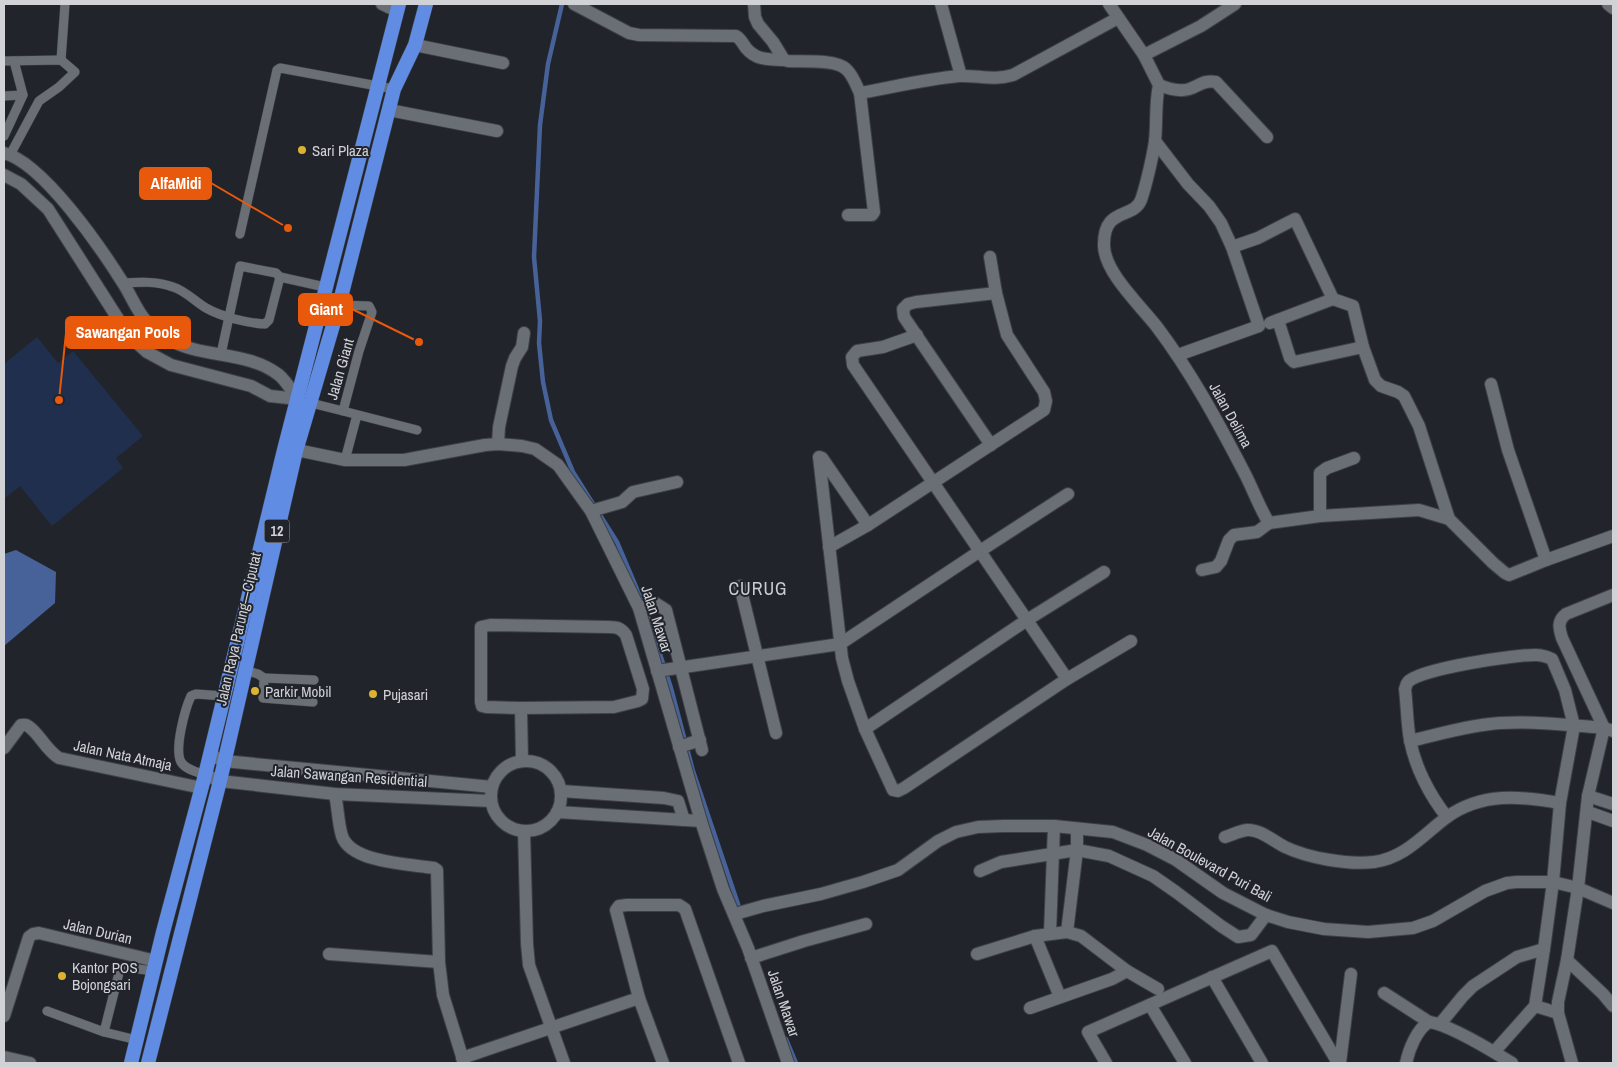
<svg xmlns="http://www.w3.org/2000/svg" width="1617" height="1067" viewBox="0 0 1617 1067" font-family="'Archivo Narrow',sans-serif">
<rect width="100%" height="100%" fill="#21242a"/>
<path fill="#1f2f4d" d="M37,337L58,363L73,351L143,436L116,458L123,468L52,526L20,486L4,499V364Z"/>
<path fill="#466299" d="M16,550L56,572L55,603L4,646V554Z"/>
<g fill="none" stroke-linecap="round" stroke-linejoin="round">
<g stroke="#466299" stroke-width="4.5">
<path d="M562,4L548,64L540,125L534,257L540,321L539,343L543,382L551,420L573,472L617,542L642,601"/>
<path d="M646,611L671,688L693,771L740,910"/>
<path d="M786,1039L796,1063"/>
</g>
<g stroke="#3d4045" stroke-width="10">
<g id="service">
<path d="M61,60L65,4"/>
<path d="M4,61L61,60L75,72L59,87L39,101L10,155"/>
<path d="M4,96L23,95"/>
<path d="M4,136L23,95L14,61"/>
<path d="M240,234L277,70L280,68L394,89"/>
<path d="M123,283C140,282 157,281 173,287C186,291 194,301 206,308C222,317 247,323 265,324L269,320L280,277L325,287"/>
<path d="M221,354L240,266L276,273L280,277"/>
<path d="M307,402L343,411L359,351L372,312L369,306L339,305"/>
<path d="M343,411L417,430"/>
<path d="M345,460L357,415"/>
<path d="M244,670L258,674L264,678"/>
<path d="M313,702L263,698L264,678L314,680"/>
<path d="M205,775C198,772 186,770 181,762C174,749 185,709 191,696L196,694L224,696"/>
<path d="M47,1011L104,1032L137,1040"/>
<path d="M104,1032L120,969L123,967L154,971"/>
</g>
</g>
<g stroke="#3d4045" stroke-width="14">
<g id="minor">
<path d="M382,4L397,11"/>
<path d="M574,4L629,33L639,35L736,36C741,39 743,44 746,48C757,61 769,59 784,60"/>
<path d="M754,4L755,17L758,24L773,42L784,60L788,61C803,62 835,59 846,69C853,75 856,85 860,93L874,212L872,215H848"/>
<path d="M941,4L961,76"/>
<path d="M1109,4L1144,55L1159,85C1155,103 1157,122 1155,141C1153,155 1146,186 1141,200C1133,220 1103,206 1104,246C1105,273 1140,305 1157,327C1191,372 1218,422 1244,472C1253,489 1259,507 1269,523L1320,516L1419,510L1449,519L1493,563L1505,573L1509,575L1546,560L1613,536"/>
<path d="M1608,4L1613,8"/>
<path d="M415,45L503,63"/>
<path d="M1144,55L1201,26L1235,4"/>
<path d="M1159,85C1169,89 1182,93 1192,88C1201,84 1206,80 1216,82L1267,137"/>
<path d="M860,93C893,87 926,79 959,76C978,75 993,81 1013,75L1118,18"/>
<path d="M389,110L497,131"/>
<path d="M1155,141L1188,184L1209,206L1221,223L1232,247L1259,326L1178,355"/>
<path d="M4,153C43,163 101,248 123,283C131,295 137,312 147,322C153,328 161,335 168,339C202,359 247,350 279,375C286,381 292,391 298,399"/>
<path d="M4,175L21,184L48,209L129,336L147,352L171,365L251,386L270,396L298,399"/>
<path d="M1232,247L1258,238L1295,219L1333,299L1353,306L1363,347L1375,380L1381,386L1398,392L1404,396L1419,426L1449,519"/>
<path d="M1278,320L1290,358L1294,362L1363,347"/>
<path d="M1270,323L1333,299"/>
<path d="M917,335L883,347L857,351L852,357L853,365L1067,679"/>
<path d="M1491,384L1508,450L1546,560"/>
<path d="M498,444L499,427L512,366L515,358L522,347L524,333"/>
<path d="M991,445L904,317L903,309L908,304L916,302L996,293"/>
<path d="M591,511L622,502L633,492L677,482"/>
<path d="M1320,516V473L1327,468L1354,458"/>
<path d="M868,525L822,458L819,457L842,658L848,681L865,729L893,790L898,791L904,788L1067,679L1131,641"/>
<path d="M829,547L868,525L1044,410L1046,401L1044,392L1007,335L996,293L990,257"/>
<path d="M1202,570L1216,567L1221,561L1229,540L1234,535L1257,532L1269,523"/>
<path d="M740,586L776,733"/>
<path d="M639,608L655,603L666,610L702,750"/>
<path d="M657,671L840,644L980,551L1068,494"/>
<path d="M521,708L614,707L638,701L642,699L643,689L626,635C621,628 617,627 609,627L490,625L481,627V702L482,706L486,707L521,708L522,761"/>
<path d="M865,729L1027,620L1104,572"/>
<path d="M1410,741C1440,734 1470,725 1500,723C1535,721 1569,725 1604,728L1613,731"/>
<path d="M679,747L700,740"/>
<path d="M4,748L21,725C24,725 25,724 28,726C39,733 46,750 59,758L202,788"/>
<path d="M210,755L224,761L492,787"/>
<circle cx="526" cy="796" r="35"/>
<path d="M205,775L220,781L335,794L491,801"/>
<path d="M561,791L664,798L678,801L684,820"/>
<path d="M335,794C338,808 338,823 342,836C351,863 410,864 434,868L437,870L439,962L443,995L464,1063"/>
<path d="M1588,796L1613,804"/>
<path d="M557,812L701,821"/>
<path d="M1588,812L1613,821"/>
<path d="M1447,817C1430,796 1415,767 1410,740C1407,724 1407,706 1405,689C1406,687 1406,684 1408,682C1418,669 1518,654 1537,655C1543,655 1547,657 1552,659L1565,690L1574,726L1560,803L1553,882L1544,949L1535,1006L1494,1052"/>
<path d="M524,831L527,944L529,965L564,1063"/>
<path d="M1225,837C1232,835 1239,831 1247,830C1260,829 1273,841 1285,847C1308,858 1348,865 1374,862C1405,858 1424,834 1447,817C1482,792 1521,796 1560,803"/>
<path d="M980,871L1001,862L1077,850L1109,856L1153,876L1176,892L1221,926L1238,937L1251,935L1266,915"/>
<path d="M735,914L763,906L821,894L863,882L898,870L938,841L956,832L978,827L1003,826H1054L1113,832L1147,845L1176,860L1223,893L1266,915L1288,922L1324,929L1368,932L1413,928L1433,921L1485,891L1507,883L1517,882H1553L1578,888L1613,903"/>
<path d="M1067,932L1077,850V829"/>
<path d="M1050,933L1054,826"/>
<path d="M1035,936L1067,932L1081,936L1127,971L1158,989"/>
<path d="M329,954L439,962"/>
<path d="M977,954L1035,936L1060,997"/>
<path d="M751,958L804,941L866,924"/>
<path d="M1567,960L1603,994L1613,1006"/>
<path d="M1212,977L1262,1063"/>
<path d="M1384,993L1429,1022"/>
<path d="M639,998L663,1063"/>
<path d="M1150,1005L1185,1063"/>
<path d="M1535,1006L1558,1013"/>
<path d="M1030,1008L1112,979L1127,971"/>
<path d="M4,1016L29,937L33,934L39,933L156,961"/>
<path d="M1440,1024L1463,996L1473,986L1517,957L1544,949"/>
<path d="M4,1057L30,1063"/>
<path d="M462,1058L639,998L616,910L619,906L627,905H679L685,909L739,1063"/>
<path d="M1106,1063L1088,1032L1272,951L1338,1063"/>
<path d="M1340,1063L1351,974"/>
<path d="M1406,1063C1409,1049 1417,1029 1429,1022C1449,1024 1494,1052 1512,1063"/>
<path d="M1572,1063L1558,1013V1002L1567,960L1578,888L1588,796L1604,728L1562,638C1559,628 1557,621 1566,614L1613,595"/>
</g>
</g>
<g stroke="#3d4045" stroke-width="14">
<path id="tertiary" d="M287,448L345,460H404L485,445L498,444L522,446L535,449L558,465L591,511L639,608L701,821L723,889L748,948L788,1063"/>
</g>
<g stroke="#3d4045" stroke-width="15">
<g id="trunk">
<path d="M131,1063L163,932L205,775L284,450L399,4"/>
<path d="M148,1063L220,781L296,451L339,305L394,89L415,45L426,4"/>
</g>
</g>
<use href="#service" stroke="#6a6e75" stroke-width="9"/>
<use href="#minor" stroke="#6a6e75" stroke-width="12"/>
<use href="#tertiary" stroke="#6a6e75" stroke-width="12"/>
<use href="#trunk" stroke="#608ce4" stroke-width="14"/>
</g>
<g fill="#dbb333" stroke="#21242a" stroke-width="2">
<circle cx="302" cy="150" r="5"/>
<circle cx="255" cy="691" r="5"/>
<circle cx="373" cy="694" r="5"/>
<circle cx="62" cy="976" r="5"/>
</g>
<g text-anchor="middle" dominant-baseline="central" stroke-width="4" stroke-linejoin="round" paint-order="stroke">
<rect fill="#21242a" stroke="#9c9ea2" stroke-width="1" x="264.5" y="519.5" width="25" height="23" rx="4"/>
<g font-size="14" font-weight="bold" fill="#d0d2d6">
<text x="277" y="531">12</text>
</g>
<g font-size="15" fill="#d0d2d6" stroke="#21242a" text-anchor="start">
<text x="312" y="150">Sari Plaza</text>
<text x="265" y="691">Parkir Mobil</text>
<text x="383" y="694">Pujasari</text>
<text x="72" y="967">Kantor POS<tspan x="72" dy="17">Bojongsari</tspan></text>
</g>
<g font-size="15" fill="#d0d2d6" stroke="#21242a">
<text transform="translate(340 369) rotate(-74)">Jalan Giant</text>
<text transform="translate(1231 415) rotate(61)">Jalan Delima</text>
<text transform="translate(657 619) rotate(72)">Jalan Mawar</text>
<text transform="translate(238 629) rotate(-77)">Jalan Raya Parung—Ciputat</text>
<text transform="translate(123 755) rotate(12)">Jalan Nata Atmaja</text>
<text transform="translate(349 776) rotate(4)">Jalan Sawangan Residential</text>
<text transform="translate(1210 864) rotate(29)">Jalan Boulevard Puri Bali</text>
<text transform="translate(98 931) rotate(13)">Jalan Durian</text>
<text transform="translate(784 1003) rotate(71)">Jalan Mawar</text>
</g>
<g font-size="18" letter-spacing="1" fill="#c9cdd5" stroke="#21242a">
<text x="758" y="588">CURUG</text>
</g>
</g>
<path fill="none" stroke="#e8590c" stroke-width="2" d="M288 228L211 183M419 342L352 309M59 400L66 333"/>
<g fill="#e8590c" stroke="#21242a" stroke-width="2">
<circle cx="288" cy="228" r="5"/>
<circle cx="419" cy="342" r="5"/>
<circle cx="59" cy="400" r="5"/>
</g>
<g fill="#e8590c" stroke="#e8590c" stroke-width="2">
<rect x="140" y="168" width="71" height="31" rx="5"/>
<rect x="299" y="294" width="53" height="31" rx="5"/>
<rect x="66" y="317" width="124" height="31" rx="5"/>
</g>
<g font-size="16" text-anchor="middle" font-weight="bold" fill="#fff">
<text x="176" y="189">AlfaMidi</text>
<text x="326" y="315">Giant</text>
<text x="128" y="338">Sawangan Pools</text>
</g>
<rect width="1617" height="1067" fill="none" stroke="#d0d2d6" stroke-width="10"/>
</svg>
